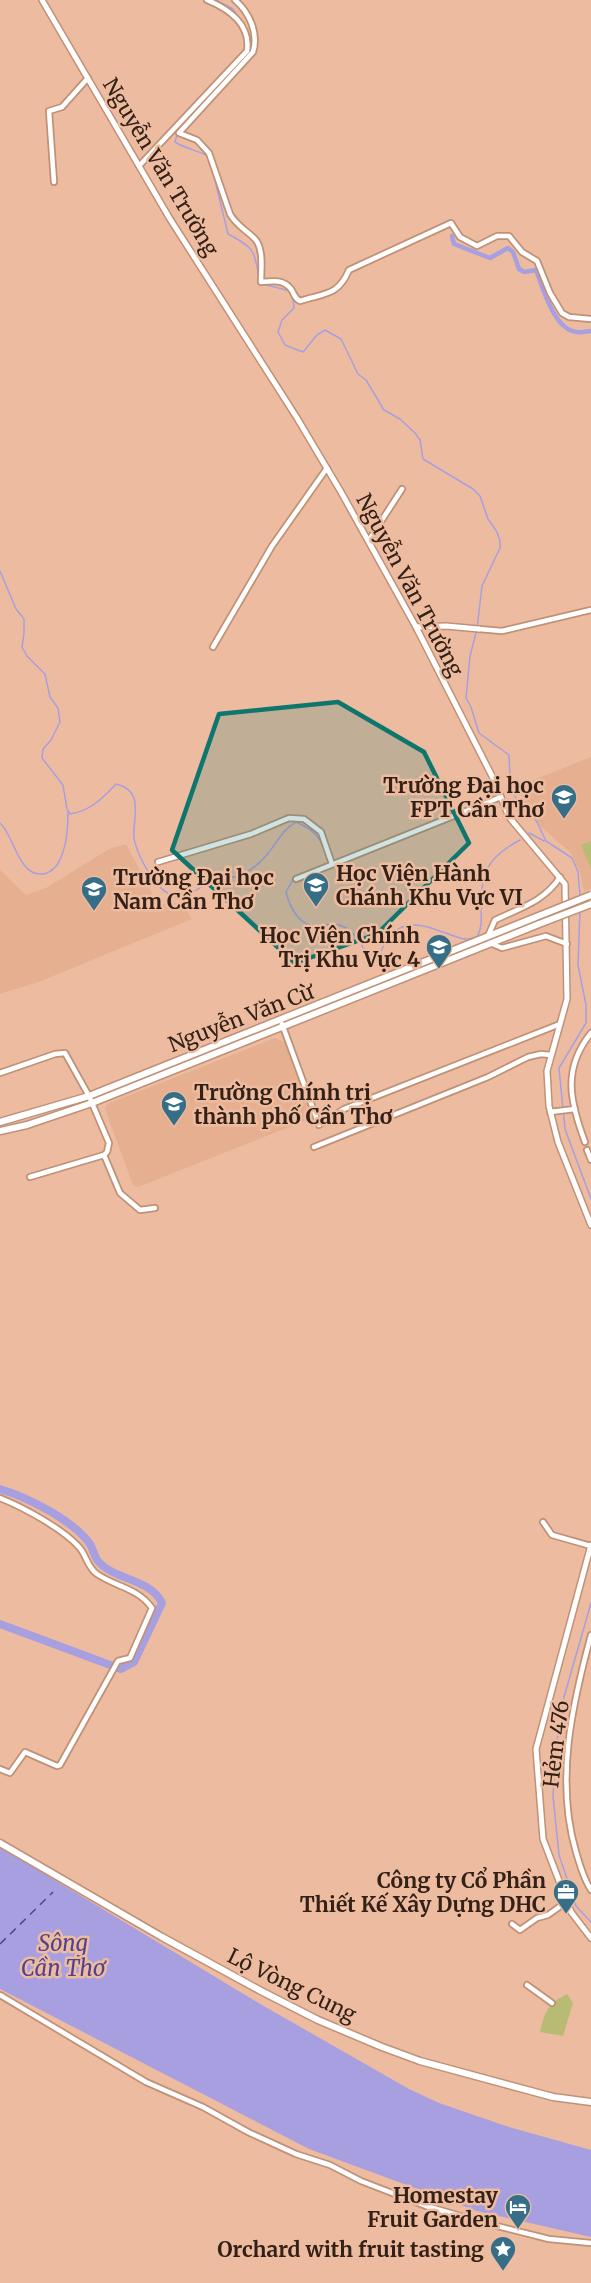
<svg xmlns="http://www.w3.org/2000/svg" width="591" height="2283" viewBox="0 0 591 2283" font-family="Merriweather,serif">
<rect width="100%" height="100%" fill="#edbca0"/>
<g fill="#e6af90">
<path d="M591,757V889L584,891L580,873L571,853L540,826L516,787Z"/>
<path d="M126,844L154,897L163,904L181,902L192,919L41,981L0,994V870L26,895L46,888L109,849Z"/>
<path d="M275,1038L286,1043L312,1118L138,1187L133,1185L105,1109L107,1104Z"/>
</g>
<g fill="#b8bb73">
<path d="M591,841V869L581,845Z"/>
<path d="M567,1994L573,2003L563,2036L540,2032C544,2013 548,2003 567,1994Z"/>
</g>
<path fill="#a89fe0" d="M0,1847L262,2005L409,2089L439,2103L509,2127L591,2150V2237L477,2211L309,2149L0,1989Z"/>
<g fill="none" stroke-linecap="round" stroke-linejoin="round">
<g stroke="#a89fe0" stroke-width="1.5">
<path d="M216,0L233,9L252,40"/>
<path d="M199,108L230,74"/>
<path d="M177,135L175,142C186,149 197,150 208,156"/>
<path d="M213,172L228,234C254,248 253,248 259,276"/>
<path d="M263,284L290,291"/>
<path d="M293,298L294,308L282,320L278,332L285,345L303,352L317,335L325,330L341,339L358,374L366,380L384,410L400,419L415,433L420,440L423,459L473,489L480,496L488,519L497,532L500,541V548L482,586L477,629L470,656L466,698L471,707L479,733L509,755L510,778L513,793L519,804L527,809L537,822L546,841L572,858L578,872L580,896"/>
<path d="M0,571L16,609L24,619V633L22,647L27,656L45,674L50,697L58,708L60,722L51,740L43,749L42,758L63,785L67,809"/>
<path d="M0,823C14,835 18,876 42,874C48,874 53,870 57,865C67,849 68,828 68,810L70,814C90,811 102,799 116,784C146,791 132,819 134,838C137,857 161,903 184,896C193,894 200,887 208,883C218,877 229,879 239,876C247,873 256,866 262,860C275,848 280,831 296,822C319,832 322,841 329,863L295,876L286,892C290,908 300,928 319,926C326,925 334,923 342,926C354,931 361,942 366,954L377,956C385,948 384,940 392,933C415,914 441,934 464,939C468,940 473,938 477,937C483,926 481,917 481,905C481,870 490,856 520,840"/>
<path d="M529,833L544,841"/>
<path d="M580,910L578,965L586,1005V1023L559,1068L565,1129L591,1199"/>
<path d="M591,1603L564,1697L556,1747L553,1796L559,1855L576,1906L591,1922"/>
</g>
<path stroke="#a89fe0" stroke-width="4.5" d="M452,236L454,244L490,258L508,248L513,252L519,269L524,272L536,270C543,288 554,330 577,332C581,333 586,331 591,331"/>
<path stroke="#a89fe0" stroke-width="8" d="M0,1489C27,1497 73,1520 90,1544C93,1549 94,1556 98,1561C115,1581 150,1578 162,1603L134,1662L121,1669L0,1624"/>
<path stroke="#52418f" stroke-width="1.5" stroke-dasharray="8 6" stroke-linecap="butt" d="M0,1944L53,1892"/>
<g stroke="#c09177" stroke-width="8">
<g id="minor">
<path d="M235,0C249,12 259,33 253,52L179,133L197,140L209,153L230,214C236,225 246,230 255,239C264,249 261,269 261,282C272,281 283,279 291,289C295,295 294,298 300,301C325,293 338,296 349,270L451,223L460,237L477,246L497,236H509L522,252L537,261L550,293L562,313L569,317L591,319"/>
<path d="M139,166L247,51C251,25 229,9 207,0"/>
<path d="M54,182L49,111L62,107L88,78"/>
<path d="M369,540L402,489"/>
<path d="M479,629L502,631L591,610"/>
<path d="M213,647L272,546L327,468"/>
<path d="M158,862L251,834L289,818L304,819L321,832L332,864"/>
<path d="M296,879L501,797"/>
<path d="M488,936L495,920C520,908 545,901 560,877"/>
<path d="M490,943L502,948L546,936L567,944"/>
<path d="M282,1024L319,1125L344,1109L560,1024"/>
<path d="M0,1073L55,1054L65,1053L89,1096L109,1143L107,1152L104,1155L30,1177"/>
<path d="M550,1112L575,1109"/>
<path d="M585,1142C570,1102 562,1069 591,1033"/>
<path d="M314,1147L488,1077L528,1057L541,1054L551,1055"/>
<path d="M587,1150L591,1160"/>
<path d="M104,1155L120,1193L140,1210L155,1208"/>
<path d="M0,1498C23,1507 63,1529 79,1547C87,1556 87,1567 97,1574C116,1587 138,1588 152,1608L130,1658L118,1661L60,1765L57,1766L25,1752L10,1773L0,1769"/>
<path d="M543,1522L552,1535L591,1546"/>
<path d="M591,1635C572,1705 555,1781 576,1852C580,1865 583,1878 591,1890"/>
<path d="M512,1924L520,1930L537,1918L548,1915L566,1902"/>
<path d="M527,1985L552,2003"/>
<path d="M0,1995L146,2082L203,2107L248,2132L296,2154L330,2165L361,2181L426,2206L485,2223L549,2239L591,2243"/>
</g>
</g>
<g stroke="#c09177" stroke-width="8">
<g id="tertiary">
<path d="M42,0L170,219L297,418L341,492L416,627L493,778L509,817L565,884L567,999L547,1071L549,1106L558,1142L591,1225"/>
<path d="M416,627L446,626L479,629"/>
<path d="M591,1545L536,1749L543,1839L571,1912L591,1938"/>
</g>
</g>
<g stroke="#c09177" stroke-width="9">
<g id="secondary">
<path d="M0,1122L89,1096L541,915"/>
<path d="M0,1131L27,1125L92,1103L539,924"/>
<path d="M0,1843L162,1937L261,1991L318,2020L382,2047L420,2061L553,2097L591,2102"/>
</g>
</g>
<use href="#minor" stroke="#fff" stroke-width="4.5"/>
<use href="#tertiary" stroke="#fff" stroke-width="5"/>
<use href="#secondary" stroke="#fff" stroke-width="6"/>
<g stroke="#c09177" stroke-width="9" stroke-linecap="butt">
<g id="secondary-bridge">
<path d="M541,915L591,895"/>
<path d="M539,924L591,904"/>
</g>
</g>
<use href="#secondary-bridge" stroke="#fff" stroke-width="6"/>
</g>
<path fill="#0f766e" fill-opacity="0.2" stroke="#0f766e" stroke-width="4.5" stroke-linejoin="round" d="M338,702L424,752L469,843L377,934L295,963L172,850L219,714Z"/>
<defs>
<g id="university-pin" transform="scale(1.35)"><path d="M0 17L-7.5 6A9.5 9.5 0 1 1 7.5 6Z" fill="#366e88" stroke="#edbca0"/><path d="M0-5L7-2L0 1L-7-2ZM-4 1L0 2.5L4 1V4Q0 6-4 4Z" fill="#fff"/></g>
<g id="office-pin" transform="scale(1.35)"><path d="M0 17L-7.5 6A9.5 9.5 0 1 1 7.5 6Z" fill="#366e88" stroke="#edbca0"/><path d="M-6-3h4V-5.5h4V-3h4V5H-6ZM-1-4.5V-3h2v-1.5ZM-6 0V1H6V0Z" fill="#fff"/></g>
<g id="hotel-pin" transform="scale(1.35)"><path d="M0 17L-7.5 6A9.5 9.5 0 1 1 7.5 6Z" fill="#366e88" stroke="#edbca0"/><path d="M-6-4.5h1.5V1H6V5H4.5V3h-9V5H-6ZM-4 0a1.8 1.8 0 1 1 3.6 0ZM.5 0V-2.5h3Q6-2.5 6 0Z" fill="#fff"/></g>
<g id="sight-pin" transform="scale(1.35)"><path d="M0 17L-7.5 6A9.5 9.5 0 1 1 7.5 6Z" fill="#366e88" stroke="#edbca0"/><path d="M0-6L1.8-2.2L6-1.7L2.9 1.2L3.7 5.4L0 3.3L-3.7 5.4L-2.9 1.2L-6-1.7L-1.8-2.2Z" fill="#fff"/></g>
</defs>
<g fill-rule="evenodd">
<use href="#university-pin" x="564" y="797"/>
<use href="#university-pin" x="316" y="885"/>
<use href="#university-pin" x="94" y="889"/>
<use href="#university-pin" x="439" y="947"/>
<use href="#university-pin" x="174" y="1104"/>
<use href="#office-pin" x="566" y="1892"/>
<use href="#hotel-pin" x="518" y="2207"/>
<use href="#sight-pin" x="503" y="2249"/>
</g>
<g text-anchor="middle" dominant-baseline="central" stroke-width="5" stroke-linejoin="round" paint-order="stroke">
<g font-size="21" fill="#332016" stroke="#edbca0">
<text transform="translate(161 167) rotate(59)">Nguyễn Văn Trường</text>
<text transform="translate(410 585) rotate(62)">Nguyễn Văn Trường</text>
<text transform="translate(241 1018) rotate(-21)">Nguyễn Văn Cừ</text>
<text transform="translate(556 1744) rotate(-83)">Hẻm 476</text>
<text transform="translate(292 1985) rotate(26)">Lộ Vòng Cung</text>
</g>
<g font-size="21" font-weight="bold" fill="#332016" stroke="#edbca0" text-anchor="end">
<text x="544" y="785">Trường Đại học<tspan x="544" dy="24">FPT Cần Thơ</tspan></text>
<text x="336" y="873" text-anchor="start">Học Viện Hành<tspan x="336" dy="24">Chánh Khu Vực VI</tspan></text>
<text x="113" y="877" text-anchor="start">Trường Đại học<tspan x="113" dy="24">Nam Cần Thơ</tspan></text>
<text x="420" y="935">Học Viện Chính<tspan x="420" dy="24">Trị Khu Vực 4</tspan></text>
<text x="194" y="1092" text-anchor="start">Trường Chính trị<tspan x="194" dy="24">thành phố Cần Thơ</tspan></text>
<text x="546" y="1880">Công ty Cổ Phần<tspan x="546" dy="24">Thiết Kế Xây Dựng DHC</tspan></text>
<text x="498" y="2195">Homestay<tspan x="498" dy="24">Fruit Garden</tspan></text>
<text x="484" y="2249">Orchard with fruit tasting</text>
</g>
<g font-size="22" font-style="italic" fill="#52418f" stroke="#edbca0">
<text x="63" y="1943">Sông<tspan x="63" dy="25">Cần Thơ</tspan></text>
</g>
</g>
</svg>
